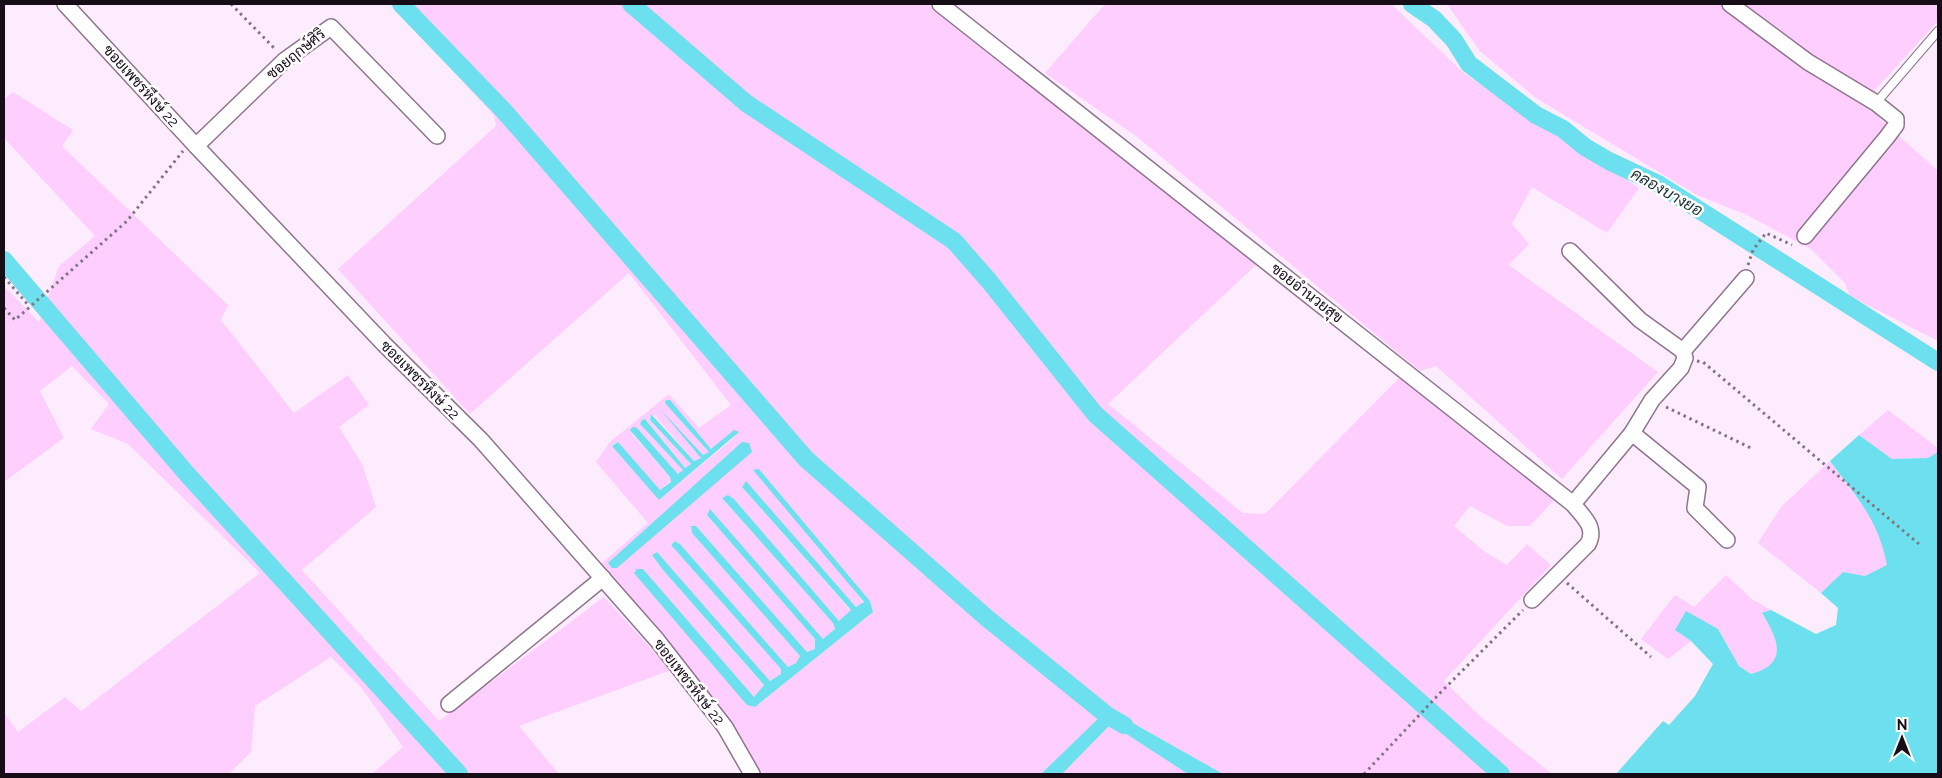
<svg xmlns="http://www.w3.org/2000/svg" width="1942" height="778" viewBox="0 0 1942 778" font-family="Raleway,Sarabun,sans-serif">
<rect width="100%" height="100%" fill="#fdecfd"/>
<g fill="#fecefe" fill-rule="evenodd">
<path d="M390,4H928L1259,262L1108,404L1243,513L1265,514L1400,377L1554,500L1530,526H1507L1470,506L1454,526L1485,552L1507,565L1527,544L1551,565L1444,681L1481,717L1552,774H1223L1108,709L1041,774H763L600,565L648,523L596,462L610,442L669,394L699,428L731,405L629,273L470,414L338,269L496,126L494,115ZM666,403L711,449L735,437L659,500L612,445L618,442L656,488L660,490L671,481L670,477L632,434L637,428L678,474L683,470L640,424L645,419L686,469L691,464L650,420L651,414L656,417L694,461L701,458L667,417L703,455L709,452ZM759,469L870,601L873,612L755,707L747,705L643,569L754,697L764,686L663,570L652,555L657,552L770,681L782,674V669L671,545L674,541L680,544L788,667L796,663L801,656L692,533L691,526H696L807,652L815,649V639L707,515L710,510L823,639L835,629L833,623L722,498L734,499L839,621L851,611L742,487L746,481L856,607L864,603Z"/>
<path d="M1105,4H1391L1465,74L1639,188L1607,233L1532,187L1512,224L1529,244L1509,265L1658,372L1562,479L1436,366L1420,371L1136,136L1045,73Z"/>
<path d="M1447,4H1938V21L1875,90L1880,119L1938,171V341L1850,296L1845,283L1811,249L1747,215L1697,195L1536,98L1480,51Z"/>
<path d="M13,92L73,130L62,146L228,305L221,320L294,413L348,375L369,405L339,427L362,464L376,507L302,570L439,721L604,597L671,670L519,726L559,774H372L403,747L361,687L331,657L255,706L251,752L229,774H4V713L18,732L65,697L81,711L260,573L128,444L91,429L109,404L72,366L40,391L64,438L4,482V286L39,322L59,266L95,236L4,138V99Z"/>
<path d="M1888,410L1938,448V452L1928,458L1892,459L1859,435Z"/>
<path d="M1830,461L1872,519L1881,540L1888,565L1865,576L1843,572L1821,593L1758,543L1781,507Z"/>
<path d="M1726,575L1752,599L1771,610L1762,614C1772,629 1787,655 1766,670C1763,672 1755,673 1751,674L1739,666L1718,629L1676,630L1691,641L1668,659L1641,639L1675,595L1694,607Z"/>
<path d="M1111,724L1188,774H1062Z"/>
</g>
<g fill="#6ce0ee">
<path d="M666,400H670L711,449L734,430L739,432L659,500L612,446L618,442L660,490L671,482L670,477L630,430L633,427L637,428L678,474L683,470L640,424L642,420L645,419L685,468L691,464L650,420L651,414L694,461L701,458L659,408L703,455L709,452L665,403Z"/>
<path d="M1859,435L1892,459L1928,458L1938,452V774H1616L1663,721L1669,725L1695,696L1713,664L1691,641L1675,630L1686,611L1718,629L1739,666L1751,674C1789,664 1778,639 1762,613L1771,610L1816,634L1836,625L1838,608L1821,593L1843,572L1865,576L1887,565C1878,519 1857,498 1830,461Z"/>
<path d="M742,442L749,443L752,452L617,568H612L608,563Z"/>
<path d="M759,469L870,601L873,612L755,707L747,705L634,573L637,569H643L754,697L764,685L663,570L652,555L657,552L770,681L781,674V669L671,545L675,541L680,544L788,667L796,663L800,656L692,533L691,526H696L807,652L815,649V639L707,515L710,509L823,639L835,629L833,623L722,498L728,495L734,499L839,621L851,610L742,487L746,481L856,607L864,602L753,470Z"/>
<path d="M1108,709L1223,774H1188L1111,724L1062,774H1041Z"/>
</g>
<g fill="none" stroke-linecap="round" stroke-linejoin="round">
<g stroke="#6ce0ee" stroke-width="18">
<path d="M401,4L504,111L806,459L988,619L1108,716L1124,725"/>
<path d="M631,4L746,103L954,241L989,281L1095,414L1501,774"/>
<path d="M1412,4L1434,19L1454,40L1469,64L1536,115L1563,129L1585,147L1609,161L1660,185L1938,362"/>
<path d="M4,260L187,474L459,774"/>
</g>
<g stroke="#8e758e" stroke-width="10">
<path id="lane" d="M1876,103L1938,31"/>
</g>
<g stroke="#8e758e" stroke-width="18">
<g id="street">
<path d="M65,4L196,146L384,344L481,440L657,640L725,727L752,774"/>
<path d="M940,4L1573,504C1583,517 1597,527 1588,544L1532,600"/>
<path d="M1730,4L1808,62L1876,103L1896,119V125L1887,137L1805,236"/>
<path d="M196,146L285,60L331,27L437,136"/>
<path d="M1570,251L1640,320L1683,351L1685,358L1681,368L1652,400L1632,433L1573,504"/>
<path d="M1683,351L1746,278"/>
<path d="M1632,433L1698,487L1695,508L1727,540"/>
<path d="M449,704L603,578"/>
</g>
</g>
<g stroke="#827582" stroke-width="3" stroke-dasharray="2.5 4" stroke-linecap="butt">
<path d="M231,4L276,50"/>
<path d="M1748,265L1753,250L1766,233L1792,245"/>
<path d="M4,277L29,306"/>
<path d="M4,308L15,320L127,221L183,151"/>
<path d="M1697,361L1703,362L1919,544"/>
<path d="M1666,407L1751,448"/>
<path d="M1567,583L1651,657"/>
<path d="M1364,774L1440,693L1523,610"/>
</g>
<use href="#lane" stroke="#fff" stroke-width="8"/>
<use href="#street" stroke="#fff" stroke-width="15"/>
</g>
<g text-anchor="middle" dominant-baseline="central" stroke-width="5" stroke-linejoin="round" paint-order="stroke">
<g font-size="15" fill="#160d16" stroke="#fff">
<text transform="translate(296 54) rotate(-39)">ซอยฤกษ์ศิริ</text>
<text transform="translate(141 86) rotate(48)">ซอยเพชรหึงษ์ 22</text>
<text transform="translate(1307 293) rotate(38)">ซอยอำนวยสุข</text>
<text transform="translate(420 380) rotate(45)">ซอยเพชรหึงษ์ 22</text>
<text transform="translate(689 682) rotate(52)">ซอยเพชรหึงษ์ 22</text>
</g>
<g font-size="16" font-style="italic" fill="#1e3335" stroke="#fff">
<text transform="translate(1667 192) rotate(30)">คลองบางยอ</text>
</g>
</g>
<rect width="1942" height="778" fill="none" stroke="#160d16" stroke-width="10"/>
<g transform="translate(1902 738)" stroke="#ffffff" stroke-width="4" paint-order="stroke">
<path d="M0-4L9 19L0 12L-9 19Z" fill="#160d16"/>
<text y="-8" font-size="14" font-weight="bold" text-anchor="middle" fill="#160d16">N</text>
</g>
</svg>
